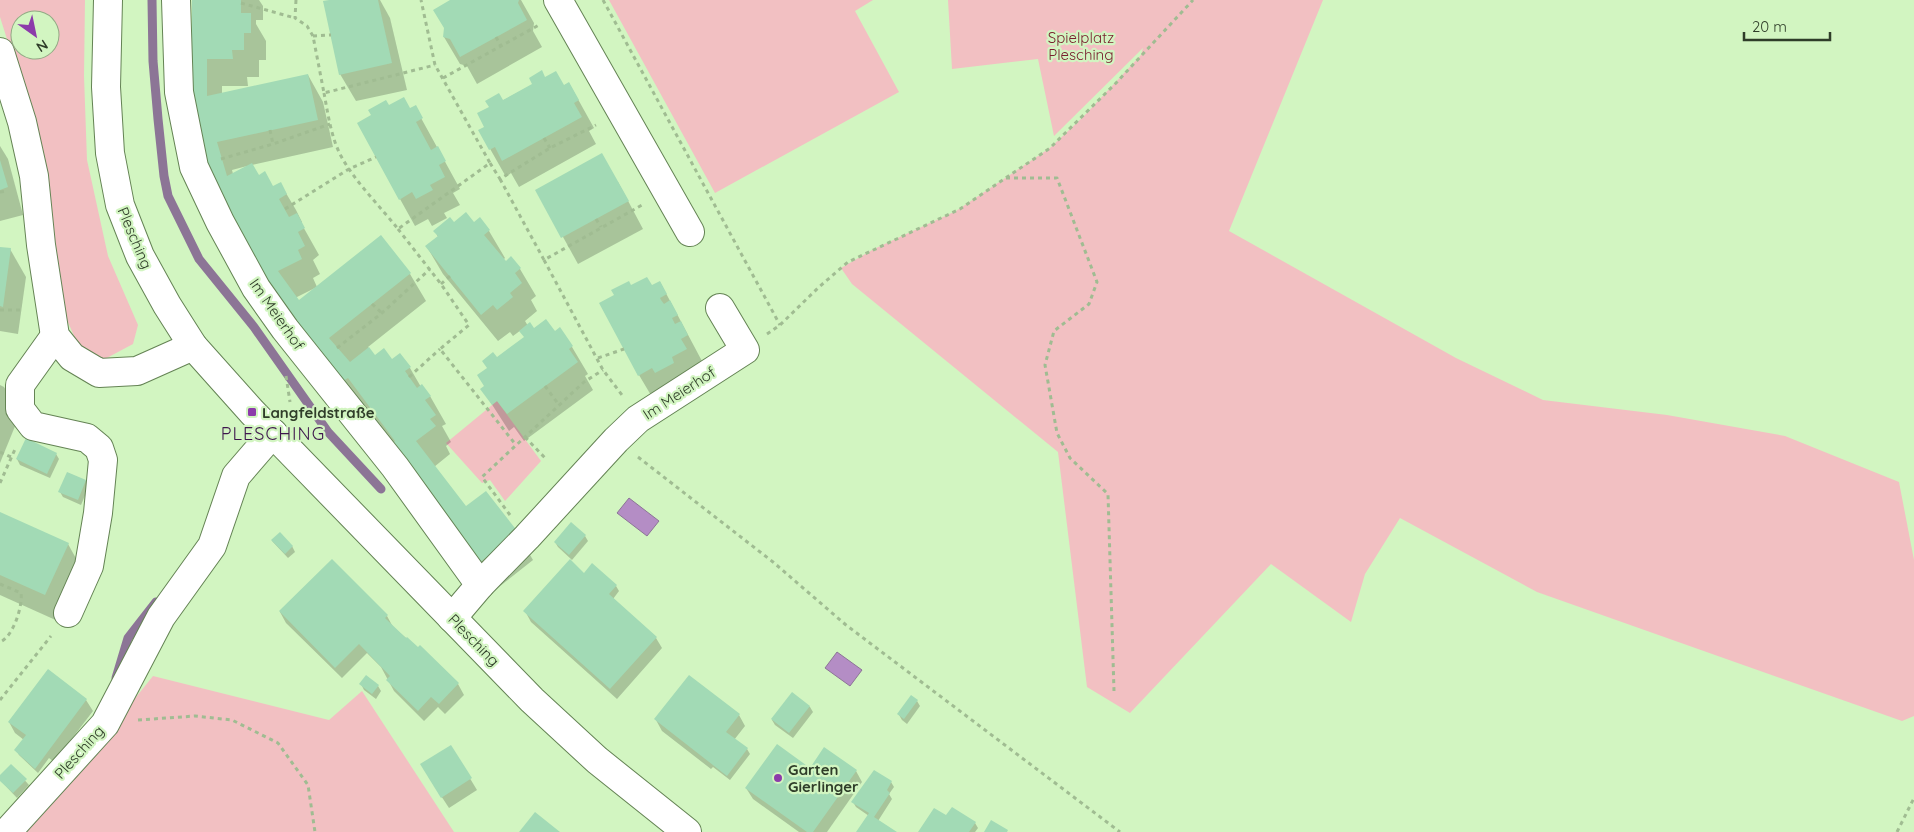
<svg xmlns="http://www.w3.org/2000/svg" width="1914" height="832" viewBox="0 0 1914 832" font-family="Quicksand,sans-serif">
<rect width="100%" height="100%" fill="#d2f5c1"/>
<g fill="#f2c0c2" fill-rule="evenodd">
<path d="M0,0H85L84,76L87,160L108,256L138,325L133,344L103,360L78,345L60,304L45,159L0,17ZM20,20H50V50H20Z"/>
<path d="M609,0H873L855,11L899,92L715,193Z"/>
<path d="M948,0H1323L1229,231L1456,358L1543,400L1667,415L1785,436L1899,482L1914,560V716L1902,721L1537,592L1400,518L1365,574L1351,622L1271,564L1130,713L1087,687L1058,452L852,284L841,268L874,249L956,211L1050,148L1084,116L1141,55L1143,48L1054,136L1038,59L952,69Z"/>
<path d="M497,401L541,461L505,501L490,480L482,483L446,443Z"/>
<path d="M153,676L329,720L362,691L454,832H26L43,813Z"/>
</g>
<g fill="#b48dc5" stroke="#8c7596">
<path d="M629,498L659,521L647,536L617,513Z"/>
<path d="M837,652L862,670L850,686L825,668Z"/>
</g>
<g fill="#0003" fill-rule="evenodd">
<path d="M193,0H259L263,6V20H256V24L266,41V60H259V77H247L248,86H222V94L308,75L323,102L333,147L252,165L259,176L273,187L280,183L296,210L302,222L301,223L319,255L313,260L320,274L313,278L317,287L410,274L426,301L368,347L375,357L410,368L421,387L430,396L446,424L442,426L451,442L446,446L450,454L434,467L466,508L517,533L533,560L495,590L405,475L394,444L364,405L352,411L260,266L237,221L231,224L193,47ZM247,166L233,174L232,170ZM315,288L299,302L295,298Z"/>
<path d="M335,0H380L390,18L407,90L356,101L340,74Z"/>
<path d="M453,0H521L534,23L533,31L542,47L477,84L467,66L460,64L444,37Z"/>
<path d="M545,78L563,86L569,83L594,128L589,131L596,144L519,187L511,173L506,177L480,131L486,128L502,101Z"/>
<path d="M388,107L410,110L415,107L460,189L453,193L460,205L444,213L447,218L432,226L428,219L415,226L400,199Z"/>
<path d="M0,146L8,159L23,215L0,221Z"/>
<path d="M618,182L643,229L578,264L537,190Z"/>
<path d="M480,219L489,231L505,258L503,260L505,263L511,258L520,269L536,296L531,300L537,311L525,321L528,326L534,330L554,333L572,347L588,374L585,376L593,390L524,441L514,427L509,431L482,389L485,387L488,368L525,338L521,330L513,336L510,332L498,341L443,274L427,247L438,237L435,231L454,224H474Z"/>
<path d="M0,248L10,249L26,277L18,334L0,331Z"/>
<path d="M660,282L703,363L655,402L639,375L631,287H651Z"/>
<path d="M0,385L4,387L20,414L0,463Z"/>
<path d="M56,454L59,459L50,478L20,465L17,459Z"/>
<path d="M68,473L86,481L89,486L81,505L63,497L60,492Z"/>
<path d="M0,514L68,544L83,571L60,622L0,595Z"/>
<path d="M585,536L588,541L572,560L558,547L555,542Z"/>
<path d="M272,541L292,546L295,552L288,558Z"/>
<path d="M584,574L616,586L619,591L613,599L656,638L662,648L617,699L531,622L525,611Z"/>
<path d="M280,612L387,616L393,627L418,648L420,647L458,684L464,695L445,714L438,707L424,721L394,691L381,667L367,653L342,678L286,623Z"/>
<path d="M48,671L86,700L93,711L54,762L49,758L38,773L19,755L16,750L24,740L15,733L9,722Z"/>
<path d="M367,677L378,686L381,691L376,699L364,690L361,684Z"/>
<path d="M792,694L810,707L813,712L793,738L775,725L772,720Z"/>
<path d="M917,701L920,706L907,724L902,720L899,715Z"/>
<path d="M739,715L745,726L734,740L747,749L750,754L730,780L713,767L711,769L662,731L656,720Z"/>
<path d="M451,747L477,790L449,808L428,776Z"/>
<path d="M11,765L29,785L17,798L0,780V777Z"/>
<path d="M811,769L856,771L862,782L827,832H799L753,799L746,788Z"/>
<path d="M891,782L894,787L889,794L892,799L878,821L894,832H858L869,816L856,807L853,802Z"/>
<path d="M946,817L975,823L978,828L975,832H920Z"/>
</g>
<g fill="none" stroke-linecap="round" stroke-linejoin="round">
<g stroke="#8c7596" stroke-width="9">
<path d="M152,0L153,61L158,119L164,176L168,196L199,259L254,327L328,432L381,489"/>
<path d="M116,678L128,638L156,602"/>
</g>
</g>
<g fill="#a2dab5">
<path d="M192,0H241V13H251V33H244V50H232L233,59H207V96L308,74L318,120L217,142L227,176L252,163L259,175L265,171L273,186L281,182L287,194L279,199L289,217L297,213L305,228L298,232L305,246L298,250L302,259L278,271L299,300L381,235L411,273L329,338L350,362L369,347L375,355L384,348L392,359L400,353L411,367L405,371L417,388L422,384L431,396L425,400L436,415L430,419L436,426L416,441L466,506L486,491L518,532L479,563L388,448L395,441L348,378L336,385L249,270L259,265L221,194L214,198L179,46H192Z"/>
<path d="M329,0H378L392,63L339,75L323,1Z"/>
<path d="M450,0H519L518,3L527,20L460,57L450,39L443,37L444,28L433,10Z"/>
<path d="M542,70L545,77L556,71L564,85L569,82L579,100L574,103L582,117L502,161L495,147L489,150L478,130L484,127L477,113L489,107L485,101L499,93L503,100L532,84L529,78Z"/>
<path d="M404,97L410,108L416,105L423,118L416,122L431,150L438,146L446,161L439,165L445,177L430,185L433,190L416,199L412,192L399,200L357,123L371,115L368,110L386,100L389,105Z"/>
<path d="M602,153L629,201L561,238L535,190Z"/>
<path d="M0,160L8,187L0,190Z"/>
<path d="M466,212L474,222L480,217L490,230L484,235L506,261L511,256L521,268L515,273L522,283L510,293L513,297L497,310L493,305L481,315L425,246L438,236L433,231L450,217L454,222Z"/>
<path d="M0,247L11,248L3,307L0,306Z"/>
<path d="M647,277L652,285L660,281L667,294L660,298L661,300L664,304L670,300L678,315L672,318L675,324L681,321L688,335L681,339L687,349L672,357L674,363L655,373L652,368L638,376L599,303L614,295L611,290L629,281L631,285Z"/>
<path d="M546,319L555,331L560,327L573,346L569,349L578,362L507,414L497,401L492,405L480,389L484,386L477,375L487,368L482,361L493,352L497,357L524,337L519,331L530,322L534,328Z"/>
<path d="M26,438L57,453L47,474L16,459Z"/>
<path d="M67,472L86,480L78,500L58,492Z"/>
<path d="M0,512L69,543L45,595L0,575Z"/>
<path d="M571,522L586,535L569,555L554,542Z"/>
<path d="M280,532L293,546L285,554L271,540Z"/>
<path d="M332,559L388,615L385,618L406,638L407,637L418,647L420,645L459,683L439,704L431,697L418,711L386,680L390,676L359,644L335,668L279,611Z"/>
<path d="M570,559L584,573L592,563L617,585L609,594L657,637L610,689L523,611Z"/>
<path d="M48,669L87,699L35,769L14,750L26,735L8,722Z"/>
<path d="M366,675L379,685L372,694L359,684Z"/>
<path d="M689,675L740,714L726,732L748,748L727,776L654,719Z"/>
<path d="M792,692L810,706L789,733L771,719Z"/>
<path d="M911,695L918,700L904,719L897,714Z"/>
<path d="M777,744L810,768L824,747L857,770L813,832H807L745,788Z"/>
<path d="M451,745L472,778L441,798L420,764Z"/>
<path d="M11,764L27,779L13,793L0,781V775Z"/>
<path d="M874,770L892,781L887,790L890,793L874,817L897,832H856L869,813L851,802Z"/>
<path d="M952,807L976,822L969,832H918L934,808L946,815Z"/>
<path d="M535,812L560,832H519Z"/>
<path d="M991,820L1008,830L1007,832H984Z"/>
</g>
<g fill="none" stroke-linecap="round" stroke-linejoin="round">
<g stroke="#648354" stroke-width="30">
<g id="minor">
<path d="M176,0L179,92L194,167L220,222L256,288L285,329L395,467L480,585"/>
<path d="M558,0L690,232"/>
<path d="M0,52L22,122L34,176L41,245L55,336L72,357L99,373L137,371L193,346"/>
<path d="M55,336L20,385V409L33,426L87,438L99,448L103,460L98,513L89,566L68,613"/>
<path d="M452,618L480,585L527,537L616,440L638,419L745,350L720,308"/>
<path d="M7,832L105,724L161,617L212,546L236,476L273,433"/>
</g>
</g>
<g stroke="#648354" stroke-width="30">
<path id="major" d="M108,0L106,87L110,153L120,205L140,256L167,305L193,346L252,412L532,700L597,760L687,832"/>
</g>
<g stroke="#a0bc92" stroke-width="3" stroke-dasharray="4 4" stroke-linecap="butt">
<path d="M296,0L295,18L307,26L313,36L324,93L435,65"/>
<path d="M603,0L780,325"/>
<path d="M241,3L295,18"/>
<path d="M313,36L331,35"/>
<path d="M496,37L501,46"/>
<path d="M443,78L539,25"/>
<path d="M324,93C328,114 331,137 341,156C355,182 380,206 398,229L490,163L435,65L421,0"/>
<path d="M270,130L273,144"/>
<path d="M544,138L550,148"/>
<path d="M221,159L273,144L330,124"/>
<path d="M490,163L500,179L550,148L596,125"/>
<path d="M1006,178H1057L1097,282L1089,304L1054,331L1045,365L1057,433L1070,458L1108,494L1114,691"/>
<path d="M500,179L544,260L642,205"/>
<path d="M0,192L7,191"/>
<path d="M285,209L349,169L376,157"/>
<path d="M596,219L601,227"/>
<path d="M398,229L441,284L469,325L440,349L516,445"/>
<path d="M544,260L603,370L622,395"/>
<path d="M441,284L450,276"/>
<path d="M372,304L382,313"/>
<path d="M0,310H22"/>
<path d="M767,334L780,325L819,287L848,262L960,209L1050,148L1116,83L1193,0"/>
<path d="M337,348L382,313L430,269"/>
<path d="M598,358L624,349"/>
<path d="M286,376L290,402"/>
<path d="M409,377L440,349"/>
<path d="M545,386L559,405"/>
<path d="M525,437L547,460"/>
<path d="M0,452L11,457"/>
<path d="M638,457L773,562L846,625L1120,832"/>
<path d="M0,483L16,447"/>
<path d="M510,515L482,477L584,382L603,370"/>
<path d="M0,584L21,593C23,606 13,637 0,642"/>
<path d="M0,700L51,636"/>
<path d="M138,720L195,716L232,720L278,743L308,785L315,832"/>
<path d="M1897,832L1914,798"/>
</g>
<use href="#minor" stroke="#fff" stroke-width="28"/>
<use href="#major" stroke="#fff" stroke-width="28"/>
</g>
<g fill="#8c3baa" stroke="#d2f5c1" stroke-width="2">
<rect x="247" y="407" width="10" height="10" rx="2.5"/>
<circle cx="778" cy="778" r="5"/>
</g>
<g text-anchor="middle" dominant-baseline="central" stroke-width="4.5" stroke-linejoin="round" paint-order="stroke">
<g font-size="15" fill="#78202e" stroke="#d2f5c1">
<text x="1081" y="37">Spielplatz<tspan x="1081" dy="17">Plesching</tspan></text>
</g>
<g font-size="15" fill="#2f3d29" stroke="#d2f5c1">
<text transform="translate(135 238) rotate(67)">Plesching</text>
<text transform="translate(277 314) rotate(55)">Im Meierhof</text>
<text transform="translate(679 393) rotate(-33)">Im Meierhof</text>
<text transform="translate(474 640) rotate(46)">Plesching</text>
<text transform="translate(79 752) rotate(-48)">Plesching</text>
</g>
<g font-size="15" font-weight="bold" fill="#2f3d29" stroke="#d2f5c1" text-anchor="start">
<text x="262" y="412">Langfeldstraße</text>
<text x="788" y="769">Garten<tspan x="788" dy="17">Gierlinger</tspan></text>
</g>
<g font-size="18" letter-spacing="1" fill="#3e174d" stroke="#d2f5c1">
<text x="273" y="433">PLESCHING</text>
</g>
</g>
<g transform="translate(35 35) rotate(147)"><circle r="24" fill="#d2f5c1" stroke="#91ab84"/>
<path d="M0-4L9 19L0 12L-9 19Z" fill="#8c3baa"/>
<text y="-8" font-size="14" font-weight="bold" text-anchor="middle" fill="#2f3d29">N</text>
</g>
<path d="M1744 32v8h86v-8" fill="none" stroke="#2f3d29" stroke-width="2.5"/>
<text x="1752" y="32" font-size="15" fill="#2f3d29" stroke="#d2f5c1" stroke-width="4" paint-order="stroke">20 m</text>
</svg>
